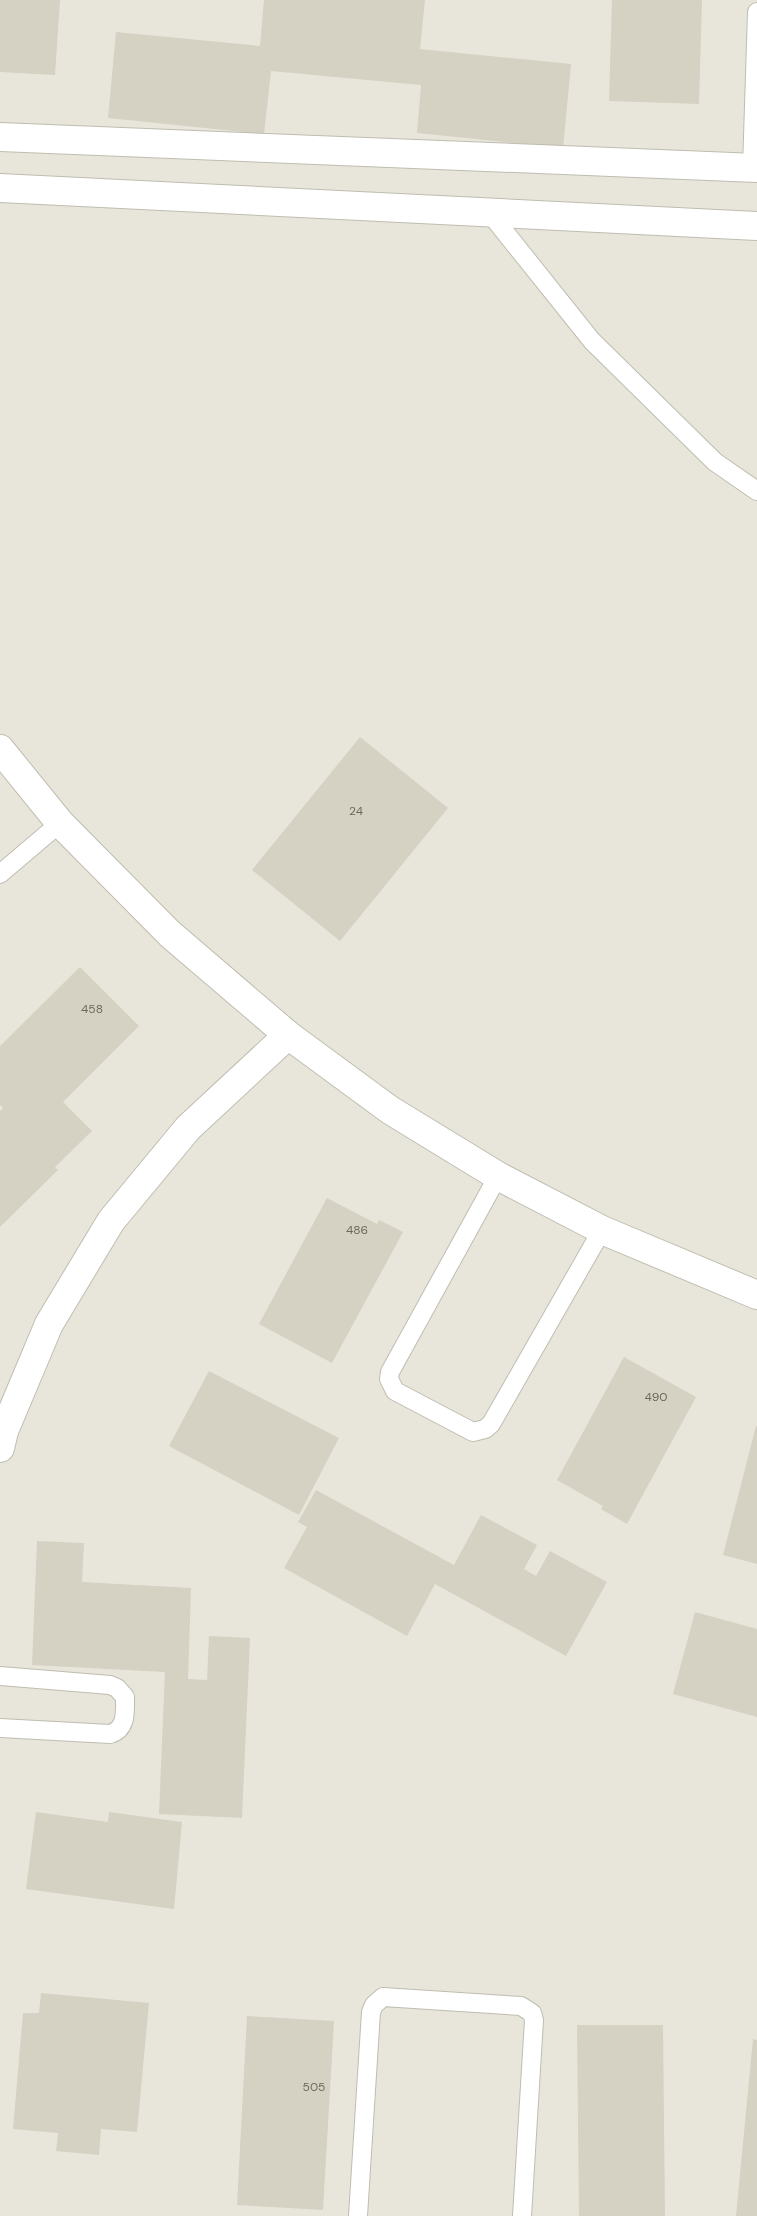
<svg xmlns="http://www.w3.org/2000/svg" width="757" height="2216" viewBox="0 0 757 2216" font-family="'DM Sans',sans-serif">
<rect width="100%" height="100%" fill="#f4f4ec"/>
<rect fill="#e8e6db" x="0" y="0" width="757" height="2216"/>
<g fill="#d5d1c3">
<path d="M0,0H60L55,75L0,72Z"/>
<path d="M264,0H425L420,49L571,64L563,148L417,133L421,85L271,71L264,134L108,118L116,32L260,46Z"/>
<path d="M612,0H702L699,104L609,101Z"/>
<path d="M360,737L448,808L340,941L252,870Z"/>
<path d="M80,967L139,1026L63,1102L92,1131L55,1167L58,1170L0,1227V1111L3,1108L0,1105V1046Z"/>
<path d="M327,1198L377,1224L379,1220L403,1232L332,1363L259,1324Z"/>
<path d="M624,1357L696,1397L627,1524L601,1509L603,1506L557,1480Z"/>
<path d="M209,1371L339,1438L299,1515L169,1446Z"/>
<path d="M756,1426H757V1564L723,1555Z"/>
<path d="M316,1490L454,1565L481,1515L537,1545L524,1569L536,1576L550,1551L607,1582L566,1656L435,1584L407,1636L284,1568L307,1527L298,1522Z"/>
<path d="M37,1541L84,1543L82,1582L191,1588L188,1679L207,1680L209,1636L250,1638L242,1818L159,1814L165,1672L32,1665Z"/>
<path d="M695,1612L757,1629V1717L673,1694Z"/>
<path d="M36,1812L108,1822L109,1812L182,1822L174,1909L26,1889Z"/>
<path d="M41,1993L149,2003L137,2132L101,2129L99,2155L56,2151L58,2133L13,2129L23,2013H39Z"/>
<path d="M247,2016L334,2021L323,2210L237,2205Z"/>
<path d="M577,2025H663L665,2216H579Z"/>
<path d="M753,2039L757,2040V2216H736Z"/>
</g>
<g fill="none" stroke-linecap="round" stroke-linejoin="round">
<g stroke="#bfbdb0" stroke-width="20">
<g id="lane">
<path d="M752,168L757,12"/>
<path d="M488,211L592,341L715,462L757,491"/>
<path d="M0,874L60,823"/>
<path d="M498,1176L390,1372L389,1379L395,1391L473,1432L485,1429L491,1424L602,1230"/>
<path d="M0,1676L110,1685L117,1688L125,1697C125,1712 127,1729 110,1734L0,1728"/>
<path d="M358,2216L371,2012L374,2005L383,1997L521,2006L532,2013L534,2020L522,2216"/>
</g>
</g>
<g stroke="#bfbdb0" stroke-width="30">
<g id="street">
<path d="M0,137L757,168"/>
<path d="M0,188L757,226"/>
<path d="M0,749L60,823L170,934L288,1035L390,1110L498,1176L602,1230L757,1295"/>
<path d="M0,1448L4,1431L49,1324L111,1221L188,1128L288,1035"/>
</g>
</g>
<use href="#lane" stroke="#fff" stroke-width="18"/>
<use href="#street" stroke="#fff" stroke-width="28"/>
</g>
<g text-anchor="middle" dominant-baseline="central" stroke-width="4" stroke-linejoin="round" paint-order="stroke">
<g font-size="12" fill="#6b695d">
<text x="356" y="811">24</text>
<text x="92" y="1009">458</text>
<text x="357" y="1230">486</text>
<text x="656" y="1397">490</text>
<text x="314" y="2087">505</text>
</g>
</g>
</svg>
